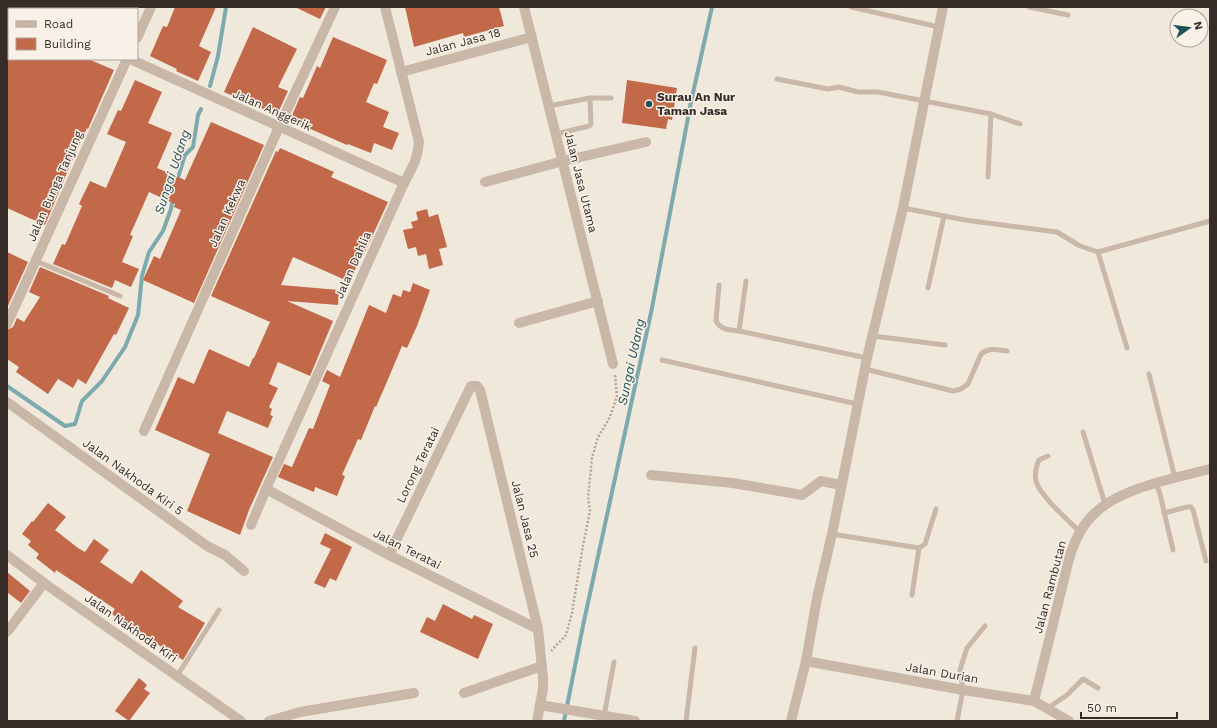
<svg xmlns="http://www.w3.org/2000/svg" width="1217" height="728" viewBox="0 0 1217 728" font-family="'Work Sans',sans-serif">
<rect width="100%" height="100%" fill="#f1e8dc"/>
<g fill="none" stroke-linecap="round" stroke-linejoin="round">
<g stroke="#7caaad" stroke-width="4">
<path d="M210,86L218,56L226,7"/>
<path d="M177,181L185,155L193,147L198,115L201,109"/>
<path d="M7,386L65,426L75,424L82,401L102,381L125,347L138,315L142,276L149,252L163,231L171,209L173,198"/>
<path d="M564,721L584,621L652,308L691,102L712,7"/>
</g>
</g>
<g fill="#c26949">
<path d="M175,7H216L199,46L211,52L198,81L176,71L177,69L150,56L163,26L167,27Z"/>
<path d="M295,7H326L320,19Z"/>
<path d="M405,7H499L504,26L464,37L463,33L414,47Z"/>
<path d="M253,27L297,49L278,87L288,91L277,115L224,92Z"/>
<path d="M333,37L387,60L377,84L374,83L366,102L389,112L383,127L399,133L392,150L374,143L371,153L348,144L347,145L290,120L300,97L303,98L317,66L320,68Z"/>
<path d="M7,59H88L114,70L88,129L87,128L71,163L45,225L7,208Z"/>
<path d="M135,80L162,92L148,123L172,133L157,168L185,180L211,122L264,145L194,303L143,280L154,256L160,259L181,210L174,207L175,204L149,192L130,235L133,236L122,262L139,269L131,287L115,280L112,288L53,264L62,244L65,245L82,206L79,204L90,181L106,188L126,142L107,134L118,110L121,111Z"/>
<path d="M627,80L677,88L672,120L668,119L666,129L622,123Z"/>
<path d="M280,148L334,172L331,177L388,202L364,254L362,253L350,282L293,257L281,285L339,290L338,305L287,301L333,321L310,376L278,362L269,384L278,388L269,407L272,409L270,415L273,416L268,428L227,411L218,433L273,457L249,510L240,535L187,511L210,454L155,430L178,377L194,384L209,349L249,367L253,358H254L270,322L211,296L276,151L278,152Z"/>
<path d="M427,209L429,217L438,214L447,247L439,249L443,265L429,269L426,254L418,256L416,247L408,249L403,230L413,228L411,222L418,220L416,212Z"/>
<path d="M7,252L28,262L7,308Z"/>
<path d="M40,267L109,296L108,298L129,308L116,335L114,334L86,384L78,379L73,388L58,379L48,394L16,372L19,367L7,359V330L13,327L17,318L24,322L40,297L29,292Z"/>
<path d="M413,283L430,290L417,326L407,348L402,346L386,384L376,407L375,406L361,440L358,439L342,475L345,476L337,496L315,487L314,492L278,477L284,464L292,467L309,428L313,429L330,385L322,381L327,370L340,377L369,305L386,313L393,294L401,297L403,290L410,292Z"/>
<path d="M48,503L66,517L55,530L78,548L85,552L94,539L109,550L100,562L132,584L141,570L183,601L178,607L205,623L183,660L152,641L151,643L134,629L112,614L115,609L56,570L55,573L36,558L39,554L28,545L31,541L22,534L32,521L33,522Z"/>
<path d="M325,533L352,547L336,581L330,578L325,588L314,583L331,549L320,544Z"/>
<path d="M7,572L30,591L21,603L7,592Z"/>
<path d="M443,604L472,619L474,615L493,624L478,659L420,632L427,617L435,621Z"/>
<path d="M139,678L147,685L144,689L150,693L129,721L115,711Z"/>
</g>
<g fill="none" stroke-linecap="round" stroke-linejoin="round">
<path stroke="#b5a292" stroke-width="2.5" stroke-dasharray="2 2" stroke-linecap="butt" d="M551,651L566,635L572,613L582,551L590,511L588,497L592,458L598,437L609,419L617,397L615,374"/>
<g stroke="#c9b8a8" stroke-width="5">
<path d="M851,7L939,27"/>
<path d="M1029,7L1068,15"/>
<path d="M777,79L828,89L839,87L858,92H878L991,114L1020,124"/>
<path d="M549,106L590,98H611"/>
<path d="M556,134L589,126L591,124L590,98"/>
<path d="M988,177L991,114"/>
<path d="M903,208L965,220L1057,232L1080,246L1098,252L1210,221"/>
<path d="M1098,252L1127,348"/>
<path d="M36,261L120,296"/>
<path d="M719,285L716,321C721,330 730,330 739,331L867,358"/>
<path d="M928,288L944,216"/>
<path d="M739,331L746,281"/>
<path d="M873,336L945,345"/>
<path d="M662,360L857,404"/>
<path d="M865,369L953,391L961,389L968,384L981,354C989,347 998,350 1007,351"/>
<path d="M1149,374L1175,478"/>
<path d="M1083,432L1105,504"/>
<path d="M1048,456L1039,460C1036,467 1034,473 1036,481C1039,495 1069,521 1080,532"/>
<path d="M1156,483L1160,494L1173,550"/>
<path d="M1164,513L1187,507H1191L1193,510L1206,561"/>
<path d="M832,534L919,548L925,544L936,509"/>
<path d="M912,595L919,548"/>
<path d="M177,676L219,610"/>
<path d="M1048,708L1067,695L1083,679L1098,688"/>
<path d="M604,716L614,662"/>
<path d="M686,721L695,648"/>
<path d="M957,721L963,690L960,670L967,648L985,626"/>
</g>
<g stroke="#c9b8a8" stroke-width="10">
<path d="M14,7L19,9"/>
<path d="M524,7L613,364"/>
<path d="M137,38L151,7"/>
<path d="M130,59L404,183"/>
<path d="M401,72L532,37"/>
<path d="M485,182L563,161L646,142"/>
<path d="M519,323L598,301"/>
<path d="M7,324L127,59"/>
<path d="M7,402L207,546L225,555L244,571"/>
<path d="M144,431L279,127L335,7"/>
<path d="M651,475L733,483L802,495L821,481L841,485"/>
<path d="M266,489L389,555L538,629"/>
<path d="M251,525L266,489L404,183C412,168 418,159 419,142L385,7"/>
<path d="M7,555L44,583L241,721"/>
<path d="M389,555L471,386H477L480,390L538,629L543,678V689L537,721"/>
<path d="M7,632L44,583"/>
<path d="M464,693L542,666"/>
<path d="M1034,701L1069,559C1074,542 1081,526 1094,514C1119,488 1176,478 1210,469"/>
<path d="M540,705L635,721"/>
<path d="M269,721L300,712L414,693"/>
<path d="M791,721L806,661"/>
</g>
<path stroke="#c9b8a8" stroke-width="10" d="M943,7L903,208L867,358L832,534L817,598L806,661L963,690L1034,701L1069,721"/>
</g>
<circle fill="#1f5156" stroke="#f9f1e8" stroke-width="1.5" cx="649" cy="104" r="4"/>
<g text-anchor="middle" dominant-baseline="central" stroke-width="3" stroke-linejoin="round" paint-order="stroke">
<g font-size="12" fill="#362d28" stroke="#f9f1e8">
<text transform="translate(463 42) rotate(-15)">Jalan Jasa 18</text>
<text transform="translate(272 110) rotate(24)">Jalan Anggerik</text>
<text transform="translate(581 182) rotate(76)">Jalan Jasa Utama</text>
<text transform="translate(55 186) rotate(-66)">Jalan Bunga Tanjung</text>
<text transform="translate(227 213) rotate(-66)">Jalan Kekwa</text>
<text transform="translate(353 265) rotate(-66)">Jalan Dahlia</text>
<text transform="translate(418 465) rotate(-64)">Lorong Teratai</text>
<text transform="translate(133 477) rotate(36)">Jalan Nakhoda Kiri 5</text>
<text transform="translate(525 519) rotate(76)">Jalan Jasa 25</text>
<text transform="translate(407 549) rotate(27)">Jalan Teratai</text>
<text transform="translate(1050 587) rotate(-75)">Jalan Rambutan</text>
<text transform="translate(131 628) rotate(35)">Jalan Nakhoda Kiri</text>
<text transform="translate(942 673) rotate(10)">Jalan Durian</text>
</g>
<g font-size="12" font-weight="bold" fill="#362d28" stroke="#f9f1e8" text-anchor="start">
<text x="657" y="97">Surau An Nur<tspan x="657" dy="14">Taman Jasa</tspan></text>
</g>
<g font-size="13" font-style="italic" fill="#1f5156" stroke="#f9f1e8">
<text transform="translate(172 172) rotate(-72)">Sungai Udang</text>
<text transform="translate(631 362) rotate(-78)">Sungai Udang</text>
</g>
</g>
<rect width="1217" height="728" fill="none" stroke="#362d28" stroke-width="16"/>
<rect x="8" y="8" width="130" height="52" fill="#f9f1e8" stroke="#aba39b"/>
<rect x="16" y="21" width="20" height="6" fill="#c9b8a8" stroke="#aba39b"/>
<text x="44" y="28" font-size="12" fill="#362d28">Road</text>
<rect x="16" y="38" width="20" height="12" fill="#c26949" stroke="#aba39b"/>
<text x="44" y="48" font-size="12" fill="#362d28">Building</text>
<g transform="translate(1189 28) rotate(76)"><circle r="19" fill="#f9f1e8" stroke="#aba39b"/>
<path d="M0-3L7 15L0 10L-7 15Z" fill="#1f5156"/>
<text y="-6" font-size="11" font-weight="bold" text-anchor="middle" fill="#362d28">N</text>
</g>
<path d="M1081 712v6h96v-6" fill="none" stroke="#362d28" stroke-width="2"/>
<text x="1087" y="712" font-size="12" fill="#362d28" stroke="#f9f1e8" stroke-width="3" paint-order="stroke">50 m</text>
</svg>
